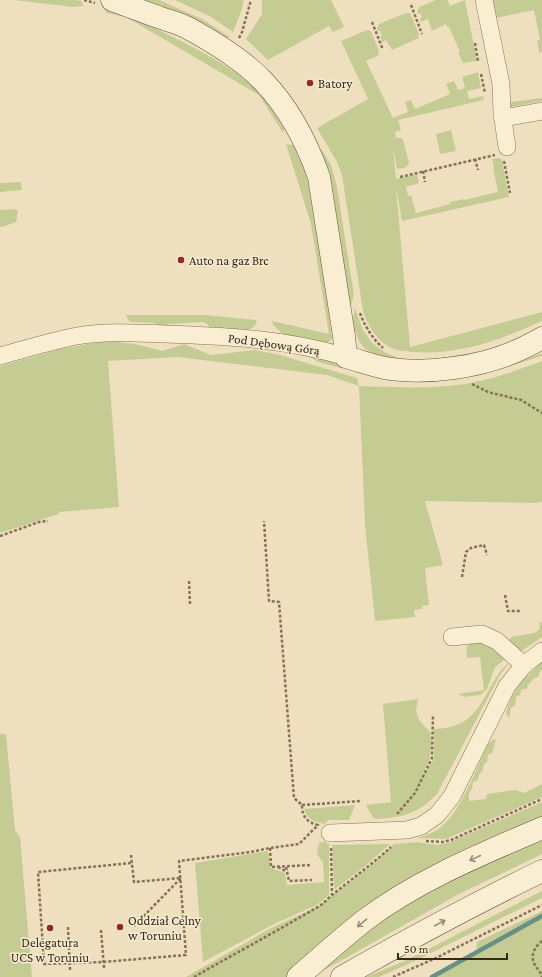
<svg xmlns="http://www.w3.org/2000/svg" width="542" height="977" viewBox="0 0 542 977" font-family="'Crimson Pro',serif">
<rect width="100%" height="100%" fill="#eee0bf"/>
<g fill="#c5cc93">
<path d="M14,0H75L81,1L84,6L73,7Z"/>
<path d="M133,0H159L202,19L230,37L220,39Z"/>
<path d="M175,0H244L241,12L233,32L211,17Z"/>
<path d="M262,0H331L344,27L333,32L329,26L268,60L246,39L262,14Z"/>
<path d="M436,0H447L450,6L465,0L477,61L463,63L458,53L460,52L449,27H447L446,24L432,31L428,19L421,22L420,19L422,17L420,13L418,14L417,12L419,7Z"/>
<path d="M492,0H542V52L539,53L537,40H540L534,10L495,18Z"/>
<path d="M105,10C129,15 151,26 173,37C206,54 242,71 266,101C273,109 278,120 284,129L283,133L259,95L126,17L106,13Z"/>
<path d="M406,13H410L419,34L418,35L419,38L392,50L386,40L382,42L380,36L382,35L380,31H378L377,28L379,24Z"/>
<path d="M367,30L371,31L379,51L378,52L379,55L366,61L393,118L408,112L405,102L411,100L415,109L450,94L446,84L454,81L458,90L465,88L462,77L478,72L481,88L467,91L469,99L483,96L484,100L398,120L401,130L395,132L396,138H402L403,140L409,163L408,165L404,168L397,169L393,147L396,179L417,174L419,183L406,187L408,196L411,195L416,213L450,204V202L464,199V200L498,192L493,167H494L492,159L499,158L502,160L509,197L402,221L396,187L410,347L542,312V321C501,340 459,355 413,352C405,351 396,351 389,347C375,338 368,326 363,311L342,175L337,162L317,128L368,99L341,41Z"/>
<path d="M542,98V101L511,107L510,106V103L512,102Z"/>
<path d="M451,130L456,151L440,154L436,134Z"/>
<path d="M286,144L293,145L307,176L328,298L332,338L330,341L323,344L284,335L273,325L272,321L329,334L311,224Z"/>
<path d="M322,150L331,165L337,187L354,295L348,316L319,151Z"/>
<path d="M21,182L22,190L0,192V183Z"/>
<path d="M14,209L18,211L16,222L5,226L0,227V210Z"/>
<path d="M355,308L363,330L372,343L386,353L404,360H428L460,355L528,341L441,362L384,360L383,356C366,351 361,349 356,332H351Z"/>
<path d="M126,315H205L257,320L255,326L247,331L210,328L207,324L203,322L168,324L167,326L159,327L154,323L130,322L127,318Z"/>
<path d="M105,341L135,344L162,351L184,344L211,355L255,350L280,355L357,378L359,386C398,387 437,390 475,382C498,378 520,369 542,361V502L535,503L425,501L443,565L425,568L429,605L422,606V609L414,610L415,617L375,621L365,525L359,386L327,375L177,357L108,361L119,507L59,512V514L0,533V366L60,349Z"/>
<path d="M542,353V356L477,376L452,380L422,381L509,364Z"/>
<path d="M307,355L317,357L373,373L371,376L318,362Z"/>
<path d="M540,622H542V637L520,652L508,642L511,637L534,633L539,630Z"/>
<path d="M478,639L508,657L495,667L487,689L480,695L464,697L458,694L484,690L480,657L467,658C466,645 466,645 478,639Z"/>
<path d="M510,662L500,675L437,794C418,814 401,818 375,819L372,816L366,805L391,802L383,704L418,699L416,711L419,720L430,732L432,743L429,761L421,778L434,759V729C476,728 480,702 499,673C502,669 506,665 510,662Z"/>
<path d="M542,662V670L540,671L538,677L534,678L529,684L527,685L528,688L521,690L520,695L516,697L515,705L511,708L509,718L506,713C512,690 525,678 542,662Z"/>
<path d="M0,734H6L15,830L20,837L32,977H0Z"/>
<path d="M494,739L496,740L492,753L488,755L487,762L484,764L482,772L479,774L478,780L473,782L472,789L469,793V801L486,799L487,794L515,790L524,793L542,784V797L446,839L416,838C425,836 434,833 441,827C461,811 477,767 488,744Z"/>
<path d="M542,802V817L508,832L290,977H186L271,928L319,906L368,868L394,844L417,842L437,845L448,843Z"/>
<path d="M355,805L349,820H328L325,824C315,822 307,820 304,809Z"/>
<path d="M542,837V854L459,894L312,977L366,927L400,906Z"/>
<path d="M326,841V843L329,844V895L317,905L274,924L203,962L195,863L268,851L271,868L285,873L287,885L324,882L323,862L318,856L317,853L319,843Z"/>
<path d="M390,844L365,866L334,890L332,845Z"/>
<path d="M542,891V898L415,961L379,977H366L407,960Z"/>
<path d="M542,911V977H432L476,954L477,942Z"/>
</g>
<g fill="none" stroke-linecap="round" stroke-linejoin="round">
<path stroke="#698e85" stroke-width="4.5" d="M432,977L542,916"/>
<g stroke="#877157" stroke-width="18">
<g id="street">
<path d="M484,0L501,84L502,113L507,147"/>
<path d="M503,118L542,111"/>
<path d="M0,356C25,349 51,341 77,336C106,331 136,333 165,334C226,336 288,339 346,357"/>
<path d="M452,637L482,634L497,641L524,665"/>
<path d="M330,833L407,830L421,826L437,815L452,796L507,686L524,665L542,651"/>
</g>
</g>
<g stroke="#69523a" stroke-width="23">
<g id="secondary">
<path d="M112,0C128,6 144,12 161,18C169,21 178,23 186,27C212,41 243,60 263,81C289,108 307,143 319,177L344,336L346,357C361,361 376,367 391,369C429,374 479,367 514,352C524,348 533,343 542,338"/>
<path d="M298,977C320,958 342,938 365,920C418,880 482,854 542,828"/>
<path d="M342,977C407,940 474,904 542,871"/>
</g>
</g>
<g stroke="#877157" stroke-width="2.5" stroke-dasharray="3 2" stroke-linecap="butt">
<path d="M84,0L95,3"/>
<path d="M411,5L422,34"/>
<path d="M372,22L383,50"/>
<path d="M239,38L242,32L251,0"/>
<path d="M475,43L478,61"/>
<path d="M481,74L485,93"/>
<path d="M475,159L478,170"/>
<path d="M504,161L510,193"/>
<path d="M423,171L425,182"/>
<path d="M400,177L495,155"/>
<path d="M360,313C365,327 373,339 383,348"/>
<path d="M472,384L488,392L521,400L542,413"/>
<path d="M0,536L39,522L48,521"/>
<path d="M462,577L466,552L471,548L484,545L487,555"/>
<path d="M189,581L190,604"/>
<path d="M505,595L508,611H520"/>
<path d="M302,805L361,801"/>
<path d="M397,814L415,793L432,758L433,715"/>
<path d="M426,841L443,842L451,840L542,799"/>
<path d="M270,848L271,867L312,865"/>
<path d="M331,848L332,895"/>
<path d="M131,855L134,882L181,878L134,926"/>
<path d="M131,863L38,872L44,964L103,962L186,955L179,861L251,852L270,848L299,844L318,825C307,822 302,817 302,805L294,798L279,602L269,601L264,521"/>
<path d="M278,867L287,872"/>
<path d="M286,867L289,881L312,880"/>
<path d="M68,927L70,970"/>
<path d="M101,930L104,968"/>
<path d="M542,941C536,946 530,954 534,963C536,969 541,971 542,977"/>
<path d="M194,977C236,953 279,930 321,905C325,902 328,898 332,895C352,879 372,864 391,847"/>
<path d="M393,977L436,958L542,905"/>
</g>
<use href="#street" stroke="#f9eed2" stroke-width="17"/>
<use href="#secondary" stroke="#f9eed2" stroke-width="22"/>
</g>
<defs><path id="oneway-shaft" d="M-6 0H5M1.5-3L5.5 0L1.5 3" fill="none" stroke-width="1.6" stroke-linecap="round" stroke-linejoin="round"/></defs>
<g stroke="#988c77">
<use href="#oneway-shaft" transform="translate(475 858) rotate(155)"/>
<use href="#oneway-shaft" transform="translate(362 923) rotate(141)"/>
<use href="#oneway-shaft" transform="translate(440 923) rotate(-28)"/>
</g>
<g fill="#972626" stroke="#f6ebce" stroke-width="1.5">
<circle cx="310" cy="83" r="4"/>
<circle cx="181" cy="260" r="4"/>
<circle cx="120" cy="927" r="4"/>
<circle cx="50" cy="928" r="4"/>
</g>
<g text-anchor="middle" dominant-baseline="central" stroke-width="3" stroke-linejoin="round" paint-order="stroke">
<g font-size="13" fill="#36291c" stroke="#f6ebce" text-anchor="start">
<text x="318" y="83">Batory</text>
<text x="189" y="260">Auto na gaz Brc</text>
<text x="128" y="920">Oddział Celny<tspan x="128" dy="15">w Toruniu</tspan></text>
<text x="50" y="942" text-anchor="middle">Delegatura<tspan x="50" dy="15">UCS w Toruniu</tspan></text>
</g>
<g font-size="13" fill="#36291c" stroke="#f6ebce">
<text transform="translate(274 344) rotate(8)">Pod Dębową Górą</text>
</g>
</g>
<path d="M398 953v6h109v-6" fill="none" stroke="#36291c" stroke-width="2"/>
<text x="404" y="953" font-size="12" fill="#36291c" stroke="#f6ebce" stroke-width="3" paint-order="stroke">50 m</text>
</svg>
